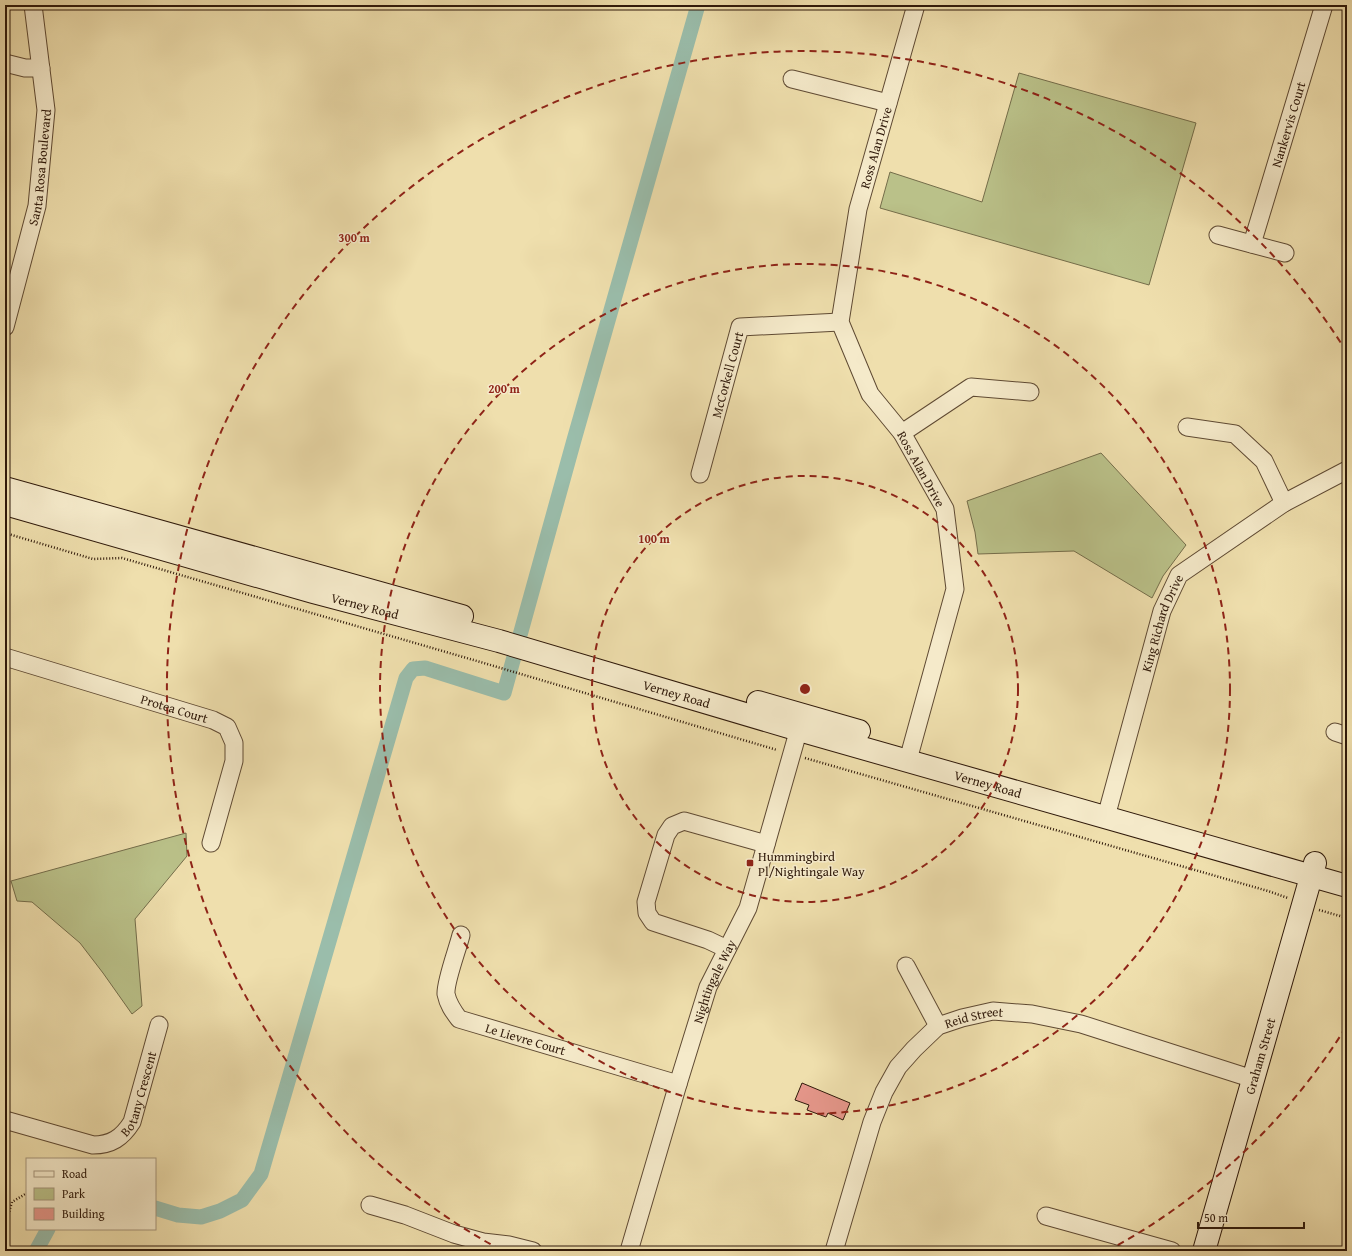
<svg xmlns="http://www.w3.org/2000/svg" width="1352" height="1256" viewBox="0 0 1352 1256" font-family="'Gentium Book Plus',serif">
<rect width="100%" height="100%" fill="#efdfad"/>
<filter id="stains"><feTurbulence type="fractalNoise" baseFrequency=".005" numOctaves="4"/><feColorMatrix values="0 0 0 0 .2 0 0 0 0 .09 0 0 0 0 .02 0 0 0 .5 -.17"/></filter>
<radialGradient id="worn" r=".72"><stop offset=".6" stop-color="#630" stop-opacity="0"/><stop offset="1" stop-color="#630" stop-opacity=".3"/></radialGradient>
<g fill="#bac189" stroke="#746d4a">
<path d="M1019,73L1196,123L1149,285L880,208L890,172L982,202Z"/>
<path d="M1101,453L1186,545L1163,576L1152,598L1074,551L978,554L975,532L967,501Z"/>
<path d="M186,833L187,856L135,919L142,1006L132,1014L103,973L80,943L32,902L17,901L11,881Z"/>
</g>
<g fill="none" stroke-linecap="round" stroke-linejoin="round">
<g stroke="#9abdab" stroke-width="15">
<path d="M155,1208L178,1215L201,1217L220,1211L242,1200L261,1174L406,678L413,669L425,668L504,693L574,440L698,5"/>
<path d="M36,1251L48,1229"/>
</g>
</g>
<path fill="#e6978b" stroke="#2f190a" d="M802,1083L850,1103L843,1120L828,1113L826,1117L807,1110L809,1105L795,1100Z"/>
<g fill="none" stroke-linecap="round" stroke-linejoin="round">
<g stroke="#5f4a33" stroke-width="19">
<g id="street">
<path d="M5,63L25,68H41"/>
<path d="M792,79L888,103"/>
<path d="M1218,235L1285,253"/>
<path id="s1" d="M1252,244L1324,5"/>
<path id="s2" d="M5,327L37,206L46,110L33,5"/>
<path d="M1187,427L1235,434L1264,461L1284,503"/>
<path d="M902,433L971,387L1030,392"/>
<path id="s3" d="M700,474L740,327L840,322"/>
<path id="s4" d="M5,657L213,720L227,727L234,743V761L211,843"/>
<path d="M1335,732L1347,736"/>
<path id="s5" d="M908,760L955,589L945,509L902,433L870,394L840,322L858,209L916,5"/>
<path id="s6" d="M1106,817L1162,611L1179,575L1284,503L1347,470"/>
<path id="s7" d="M461,935C458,948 445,982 446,994C448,1004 453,1011 459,1019L678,1084"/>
<path d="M727,949L708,940L653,922L647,913L646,902L666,835L672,826L684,821L766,844"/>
<path d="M906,966L938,1026"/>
<path id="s8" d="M5,1120L93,1145C111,1145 122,1138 132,1122L159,1025"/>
<path d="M370,1205L405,1215L454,1234L483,1242L509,1245L533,1251"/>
<path d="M1046,1216L1172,1251"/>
<path id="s9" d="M629,1251L678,1084L708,987L748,908L802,718"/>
<path id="s10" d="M834,1251L872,1122L884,1092L898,1067L914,1049L938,1026L962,1018L993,1011L1032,1014L1081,1024L1253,1079"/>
</g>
</g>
<g stroke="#2f190a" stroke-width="24">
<g id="secondary">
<path d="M5,488L462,616"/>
<path id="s11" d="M5,504L313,592L499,641L799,730L1347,886"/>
<path d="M758,702L859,731"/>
<path id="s12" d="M1204,1251L1315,863"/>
</g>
</g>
<g stroke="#2f190a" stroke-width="2.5" stroke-dasharray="1 2" stroke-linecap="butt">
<path d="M5,533L93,559L122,558L477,661L777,750"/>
<path d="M805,758L1268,891L1288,898"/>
<path d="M1319,910L1347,918"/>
<path d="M5,1226L12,1202L27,1193"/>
</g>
<use href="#street" stroke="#f5eaca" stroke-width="17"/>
<use href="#secondary" stroke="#f5eaca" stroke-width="22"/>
</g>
<g fill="none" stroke="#8f2418" stroke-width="2" stroke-dasharray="7 5">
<circle cx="805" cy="689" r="213"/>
<circle cx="805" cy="689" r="425"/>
<path d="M1346 1027A638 638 0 0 1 1109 1250M501 1250A638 638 0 1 1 1346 351"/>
</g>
<rect fill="#8f2418" stroke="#f5eaca" stroke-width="1.5" x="746" y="859" width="8" height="8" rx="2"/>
<g text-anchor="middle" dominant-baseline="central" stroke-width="3" stroke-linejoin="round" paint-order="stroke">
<g font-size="13" fill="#2f190a" stroke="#f5eaca">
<text stroke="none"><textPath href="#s1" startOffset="125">Nankervis Court</textPath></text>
<text stroke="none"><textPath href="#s5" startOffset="652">Ross Alan Drive</textPath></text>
<text stroke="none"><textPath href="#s2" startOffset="164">Santa Rosa Boulevard</textPath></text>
<text stroke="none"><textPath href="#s3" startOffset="103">McCorkell Court</textPath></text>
<text transform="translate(921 469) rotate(61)">Ross Alan Drive</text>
<text stroke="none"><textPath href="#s11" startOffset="374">Verney Road</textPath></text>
<text stroke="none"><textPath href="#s6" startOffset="202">King Richard Drive</textPath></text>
<text stroke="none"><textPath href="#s11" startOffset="698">Verney Road</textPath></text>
<text stroke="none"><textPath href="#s4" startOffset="177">Protea Court</textPath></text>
<text stroke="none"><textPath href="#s11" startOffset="1022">Verney Road</textPath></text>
<text stroke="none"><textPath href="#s9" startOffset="283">Nightingale Way</textPath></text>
<text stroke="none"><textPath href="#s10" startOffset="290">Reid Street</textPath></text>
<text stroke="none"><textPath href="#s7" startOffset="159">Le Lievre Court</textPath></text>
<text stroke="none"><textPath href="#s12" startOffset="203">Graham Street</textPath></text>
<text stroke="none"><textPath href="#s8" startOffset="168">Botany Crescent</textPath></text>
</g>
<g font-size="13" fill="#2f190a" stroke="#f5eaca" text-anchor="start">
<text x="758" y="856">Hummingbird<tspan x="758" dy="15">Pl/Nightingale Way</tspan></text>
</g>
</g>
<circle cx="805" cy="689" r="6" fill="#8f2418" stroke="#f5eaca" stroke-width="2"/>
<g font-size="12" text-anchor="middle" font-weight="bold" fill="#8f2418" stroke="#f5eaca" stroke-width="3" stroke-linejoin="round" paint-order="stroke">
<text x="354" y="242">300 m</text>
<text x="504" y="393">200 m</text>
<text x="654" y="543">100 m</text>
</g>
<rect width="1352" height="1256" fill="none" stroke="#efdfad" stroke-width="20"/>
<rect x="6" y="6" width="1340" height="1244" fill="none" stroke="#2f190a" stroke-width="2"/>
<rect x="10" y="10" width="1332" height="1236" fill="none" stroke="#2f190a"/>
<rect x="26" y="1158" width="130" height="72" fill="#f5eaca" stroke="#a6967d"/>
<rect x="34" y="1171" width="20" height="6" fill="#f5eaca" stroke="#a6967d"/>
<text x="62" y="1178" font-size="12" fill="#2f190a">Road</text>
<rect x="34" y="1188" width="20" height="12" fill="#bac189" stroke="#a6967d"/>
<text x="62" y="1198" font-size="12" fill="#2f190a">Park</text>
<rect x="34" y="1208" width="20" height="12" fill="#e6978b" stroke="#a6967d"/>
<text x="62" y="1218" font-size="12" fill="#2f190a">Building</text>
<path d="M1198 1222v6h106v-6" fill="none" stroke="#2f190a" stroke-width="2"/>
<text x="1204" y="1222" font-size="12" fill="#2f190a" stroke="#f5eaca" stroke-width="3" paint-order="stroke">50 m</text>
<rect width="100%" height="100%" filter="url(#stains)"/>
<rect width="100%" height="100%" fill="url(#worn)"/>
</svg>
